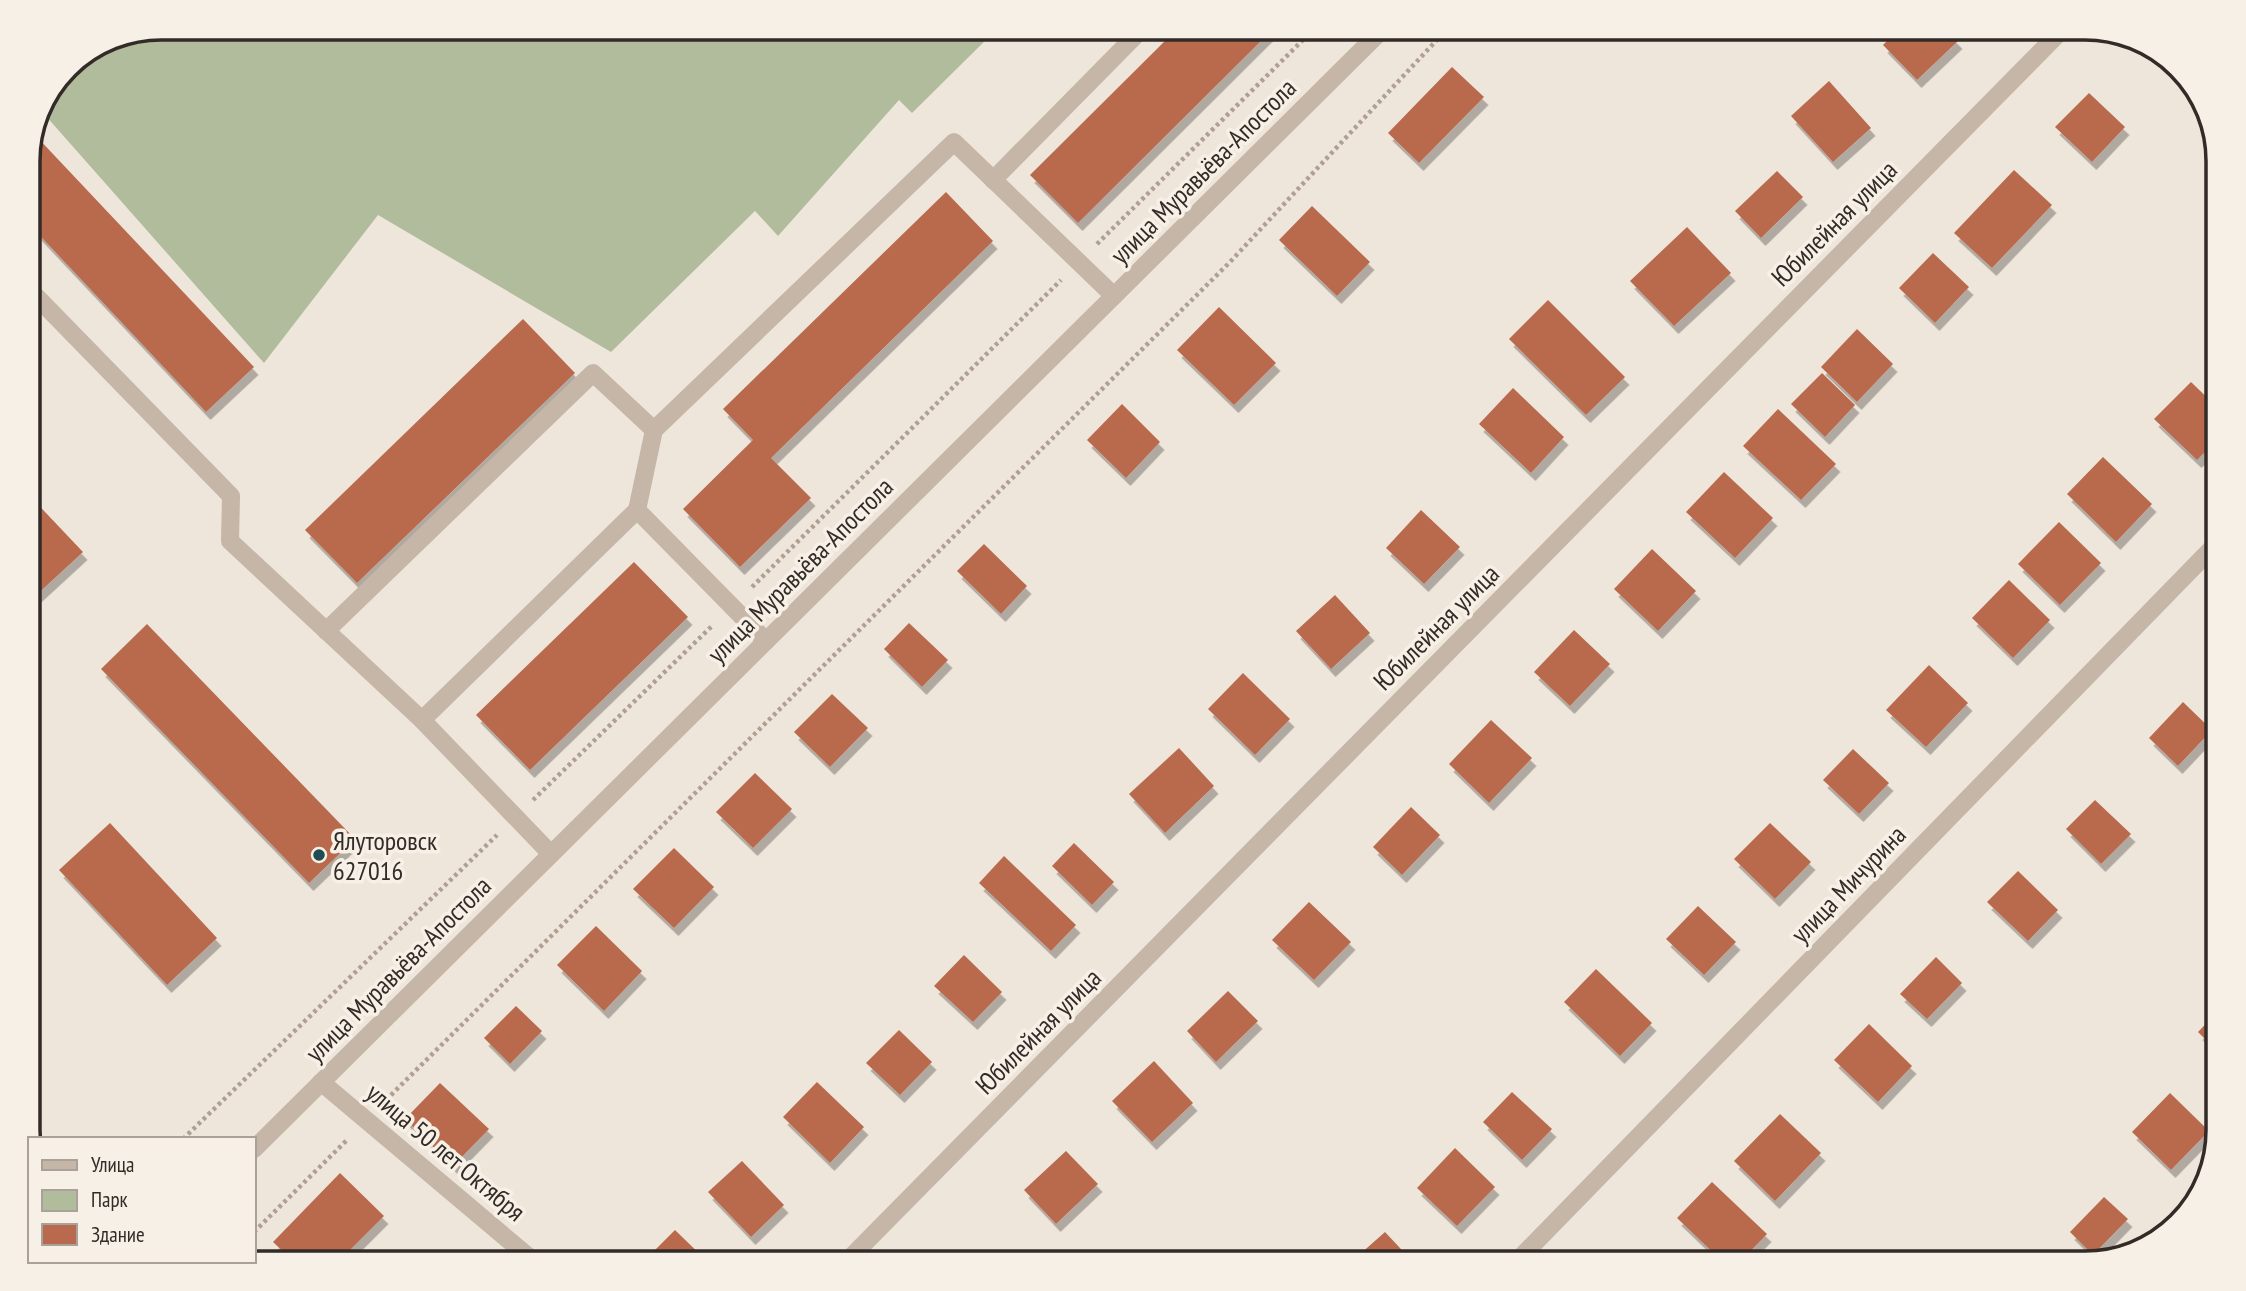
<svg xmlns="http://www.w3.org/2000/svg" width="2246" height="1291" viewBox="0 0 2246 1291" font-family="'PT Sans Narrow',sans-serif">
<defs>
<filter id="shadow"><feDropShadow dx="4.5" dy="8" stdDeviation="0" flood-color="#0004"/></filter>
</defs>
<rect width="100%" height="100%" fill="#efe6db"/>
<path fill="#b1bc9c" d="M161,28H998L912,113L899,100L778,236L755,211L611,352L378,215L264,363L45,115L67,67L111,38Z"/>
<g fill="#b96a4e" filter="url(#shadow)">
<path d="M1178,28H1274L1078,223L1030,175Z"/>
<path d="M1900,28H1945L1958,41L1917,80L1883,45Z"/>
<path d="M2139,43L2151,46L2182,76L2179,80Z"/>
<path d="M1452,67L1484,97L1419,163L1388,133Z"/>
<path d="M1829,81L1871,128L1833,162L1791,116Z"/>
<path d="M2089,93L2125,127L2092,162L2055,127Z"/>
<path d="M36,136L254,367L206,412L28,223V153Z"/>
<path d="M2014,170L2052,205L1992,268L1954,233Z"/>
<path d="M1777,171L1803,197L1761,238L1735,211Z"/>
<path d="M946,192L993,241L771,458L811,498L740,567L683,509L753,440L723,409Z"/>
<path d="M1312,206L1370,262L1337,296L1279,240Z"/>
<path d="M1687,227L1731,273L1674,326L1630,281Z"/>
<path d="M1933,253L1969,287L1935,323L1899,288Z"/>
<path d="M1548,300L1625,377L1586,415L1509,339Z"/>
<path d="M1219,307L1276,363L1234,405L1177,350Z"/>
<path d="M523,319L575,373L357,583L305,530Z"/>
<path d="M1857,329L1893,364L1857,402L1821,367Z"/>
<path d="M1822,373L1855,405L1825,437L1791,404Z"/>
<path d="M2191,382L2218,408V439L2197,460L2154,419Z"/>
<path d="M1513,388L1564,437L1531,473L1479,424Z"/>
<path d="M1122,404L1160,442L1126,478L1087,440Z"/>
<path d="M1778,409L1836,464L1801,500L1743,446Z"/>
<path d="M2103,457L2152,504L2116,542L2067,494Z"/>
<path d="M1724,472L1773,518L1735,558L1686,512Z"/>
<path d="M28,494L83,552L32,599L28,595Z"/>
<path d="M1421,510L1460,547L1424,584L1386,548Z"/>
<path d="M2059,522L2101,563L2060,605L2018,564Z"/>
<path d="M984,544L1027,586L1001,614L957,571Z"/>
<path d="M1652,549L1696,591L1658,631L1614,589Z"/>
<path d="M634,562L688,617L530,770L476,715Z"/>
<path d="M2009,580L2050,620L2013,658L1972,618Z"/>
<path d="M1335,595L1370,633L1331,669L1296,631Z"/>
<path d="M909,623L948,660L922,687L884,649Z"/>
<path d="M147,624L355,839L309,883L101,669Z"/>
<path d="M1574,630L1610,664L1570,706L1534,672Z"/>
<path d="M1929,665L1968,703L1926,747L1886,710Z"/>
<path d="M1243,673L1290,719L1255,755L1208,709Z"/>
<path d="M832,694L868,728L830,767L794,732Z"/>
<path d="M2183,702L2212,730L2178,766L2149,738Z"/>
<path d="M1491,720L1532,758L1489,803L1449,764Z"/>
<path d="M1179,748L1214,786L1165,833L1129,794Z"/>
<path d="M1853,749L1889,783L1859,814L1823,780Z"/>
<path d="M755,773L792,809L753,848L716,812Z"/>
<path d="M2095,800L2131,834L2101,864L2066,829Z"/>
<path d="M1411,807L1440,835L1402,875L1373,847Z"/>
<path d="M110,823L217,938L167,985L59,870Z"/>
<path d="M1770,823L1811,862L1775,899L1734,859Z"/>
<path d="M1074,843L1114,882L1092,905L1052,866Z"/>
<path d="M674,848L714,887L674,928L633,889Z"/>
<path d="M1004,856L1076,925L1051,951L979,883Z"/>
<path d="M2018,871L2058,910L2028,941L1987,902Z"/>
<path d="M1309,902L1351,942L1314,980L1272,940Z"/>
<path d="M1698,906L1736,942L1704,975L1666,939Z"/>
<path d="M596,926L642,971L604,1011L557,965Z"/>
<path d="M964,955L1002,992L973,1022L934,986Z"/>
<path d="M1936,957L1962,983L1927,1019L1900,994Z"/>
<path d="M1596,969L1652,1023L1620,1056L1564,1002Z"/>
<path d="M1228,991L1258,1021L1216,1062L1187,1031Z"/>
<path d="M516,1006L542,1031L510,1064L484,1038Z"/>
<path d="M2218,1011V1052L2198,1032Z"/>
<path d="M1869,1024L1912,1066L1878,1102L1834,1060Z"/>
<path d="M899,1030L932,1062L900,1095L866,1063Z"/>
<path d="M1154,1061L1193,1103L1152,1142L1112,1101Z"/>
<path d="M817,1082L864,1127L830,1163L783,1117Z"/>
<path d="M440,1083L489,1129L453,1166L405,1119Z"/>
<path d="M1512,1092L1552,1129L1522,1160L1483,1122Z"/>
<path d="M2170,1093L2209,1131L2171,1170L2132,1132Z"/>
<path d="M1780,1114L1821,1153L1775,1201L1734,1161Z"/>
<path d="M1455,1148L1495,1187L1457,1226L1417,1188Z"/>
<path d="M1066,1151L1098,1184L1056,1224L1024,1190Z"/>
<path d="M742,1161L784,1205L751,1237L708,1192Z"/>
<path d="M340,1173L384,1216L337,1263H295L273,1242Z"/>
<path d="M1712,1182L1767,1234L1739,1263H1724L1677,1218Z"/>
<path d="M2104,1197L2128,1219L2093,1255L2070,1232Z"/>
<path d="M675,1230L709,1263H642Z"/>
<path d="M1385,1232L1414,1263H1350Z"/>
</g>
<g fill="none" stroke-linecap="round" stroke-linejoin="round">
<g stroke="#b1a092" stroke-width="4.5" stroke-dasharray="3.5 3.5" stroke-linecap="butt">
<path d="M1097,244L1315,28"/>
<path d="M752,587L1061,280"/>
<path d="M533,800L713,625"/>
<path d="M386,1100L1230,262L1448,28"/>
<path d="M183,1139L497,835"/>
<path d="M254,1232L348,1139"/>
<path d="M222,1263L224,1261"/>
</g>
<g stroke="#c5b6a8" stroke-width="18">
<path d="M993,180L1143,28"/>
<path d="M28,288L231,496L230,541L422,720"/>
<path d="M637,510L766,641"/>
<path d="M326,631L593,373L654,430"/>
<path d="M551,854L422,720L637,510L654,430L954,142L1114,296"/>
<path d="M321,1082L536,1263"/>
<path d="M254,1149L1384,28"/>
<path d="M845,1263L2064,28"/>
<path d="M1515,1263L2218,542"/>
</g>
</g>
<circle fill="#214c50" stroke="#f7f0e6" stroke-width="2.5" cx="319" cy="855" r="7"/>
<g text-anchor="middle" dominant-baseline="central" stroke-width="7" stroke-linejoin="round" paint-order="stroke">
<g font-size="26" fill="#332b27" stroke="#f7f0e6">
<text transform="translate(1203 171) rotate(-45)">улица Муравьёва-Апостола</text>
<text transform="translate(1834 223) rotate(-45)">Юбилейная улица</text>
<text transform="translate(800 570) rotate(-45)">улица Муравьёва-Апостола</text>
<text transform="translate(1436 627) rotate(-45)">Юбилейная улица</text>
<text transform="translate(1848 884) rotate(-46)">улица Мичурина</text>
<text transform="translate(398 969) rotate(-45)">улица Муравьёва-Апостола</text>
<text transform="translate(1038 1031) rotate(-45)">Юбилейная улица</text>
<text transform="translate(446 1152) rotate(40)">улица 50 лет Октября</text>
</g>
<g font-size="26" fill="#332b27" stroke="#f7f0e6" text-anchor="start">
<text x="333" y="840">Ялуторовск<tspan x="333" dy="30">627016</tspan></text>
</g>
</g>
<path d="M0 0H2246V1291H0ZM161 40H2085A121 121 0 0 1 2206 161V1130A121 121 0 0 1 2085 1251H161A121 121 0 0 1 40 1130V161A121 121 0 0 1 161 40Z" fill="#f7f0e6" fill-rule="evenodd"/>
<path fill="none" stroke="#332b27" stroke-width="3.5" d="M161 40H2085A121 121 0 0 1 2206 161V1130A121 121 0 0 1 2085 1251H161A121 121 0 0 1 40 1130V161A121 121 0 0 1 161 40Z"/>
<rect x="28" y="1137" width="228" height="126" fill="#f7f0e6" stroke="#a9a19a" stroke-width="2"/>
<rect x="42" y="1160" width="35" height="10" fill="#c5b6a8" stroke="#a9a19a" stroke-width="2"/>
<text x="91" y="1172" font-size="21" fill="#332b27">Улица</text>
<rect x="42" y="1190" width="35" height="21" fill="#b1bc9c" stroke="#a9a19a" stroke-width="2"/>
<text x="91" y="1207" font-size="21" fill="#332b27">Парк</text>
<rect x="42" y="1224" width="35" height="21" fill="#b96a4e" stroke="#a9a19a" stroke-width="2"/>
<text x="91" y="1242" font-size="21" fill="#332b27">Здание</text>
</svg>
